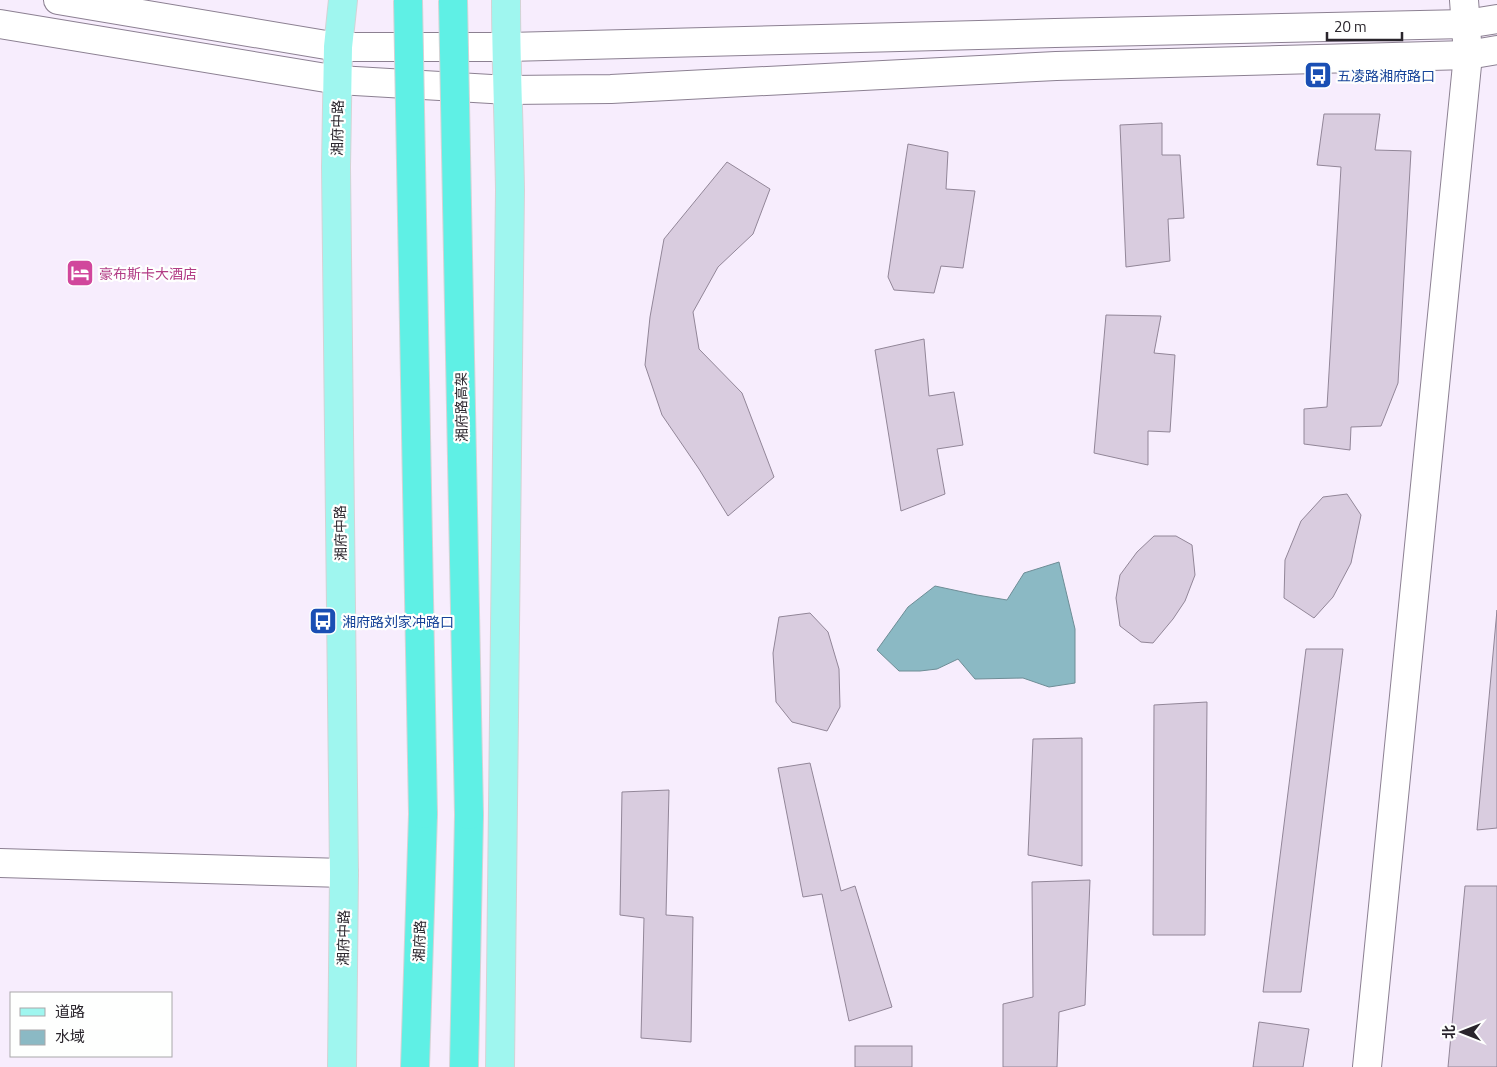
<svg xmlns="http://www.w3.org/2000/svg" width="1497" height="1067" viewBox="0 0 1497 1067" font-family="'Titillium Web','Noto Sans SC',sans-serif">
<rect width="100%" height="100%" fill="#f7edfd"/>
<path fill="#8bb9c4" stroke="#6e8d96" d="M1059,562L1075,629V683L1049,687L1023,678L975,679L958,659L937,669L920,671H899L877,650L908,607L935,586L977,595L1007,600L1024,573Z"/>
<g fill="#d9ccdf" stroke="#928698">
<path d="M1324,114H1380L1375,150L1411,151L1398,383L1381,426L1351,427L1350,450L1304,444V409L1327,407L1341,167L1317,165Z"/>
<path d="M1162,123V155H1180L1184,218L1168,219L1170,261L1126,267L1120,125Z"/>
<path d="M908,144L948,152L946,189L975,191L963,268L941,266L934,293L894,290L888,277Z"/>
<path d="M727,162L770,189L753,234L718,267L693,312L699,349L742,393L774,477L728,516L699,469L662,415L645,365L650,317L664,239Z"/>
<path d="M1106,315L1161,316L1154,353L1175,355L1170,432L1148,431V465L1094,453Z"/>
<path d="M924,339L929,396L954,392L963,445L937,449L945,494L901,511L875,350Z"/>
<path d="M1347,494L1361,515L1351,563L1333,597L1314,618L1284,598L1285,560L1301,521L1323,497Z"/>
<path d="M1154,536H1176L1192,545L1195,575L1185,601L1173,619L1153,643L1141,642L1120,626L1116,598L1120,575L1137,552Z"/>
<path d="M1497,610V828L1477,830Z"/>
<path d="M810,613L828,632L839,669L840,707L827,731L792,722L776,702L773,653L779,617Z"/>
<path d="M1306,649H1343L1301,992H1263Z"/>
<path d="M1207,702L1205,935H1153L1154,705Z"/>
<path d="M1082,738V866L1028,855L1033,739Z"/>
<path d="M810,763L841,891L855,886L892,1007L849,1021L822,894L803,897L778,768Z"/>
<path d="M669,790L666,915L693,917L691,1042L641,1038L644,918L620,915L622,792Z"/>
<path d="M1090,880L1085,1005L1059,1012L1057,1067H1003V1004L1033,997L1032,882Z"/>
<path d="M1465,886H1497V1067H1448Z"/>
<path d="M1259,1022L1309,1029L1303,1067H1253Z"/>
<rect x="855" y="1046" width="57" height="21"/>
</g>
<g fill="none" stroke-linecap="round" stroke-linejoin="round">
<g stroke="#8c8092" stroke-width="30">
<g id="minor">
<path d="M58,0L338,47H506L1055,33L1466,24L1497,19"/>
<path d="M0,24L338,80L508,90L611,89L1056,66L1468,55L1497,50"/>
<path d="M0,863L344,873"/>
<path d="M1367,1067L1468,55L1464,0"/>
</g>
</g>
<g stroke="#d4d3d5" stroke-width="30">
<g id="major">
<path d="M342,1067L344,873L336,167L338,47L343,0"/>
<path d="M500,1067L510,190C509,126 506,63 506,0"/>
</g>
</g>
<g stroke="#d4d3d5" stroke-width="30">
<g id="highway">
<path d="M415,1067L423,814"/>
<path d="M464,1067L469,815"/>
</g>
</g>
<use href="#minor" stroke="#fff" stroke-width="28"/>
<use href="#major" stroke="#9ff6ef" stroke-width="28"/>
<use href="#highway" stroke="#5ff0e5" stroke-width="28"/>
<g stroke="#d4d3d5" stroke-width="30" stroke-linecap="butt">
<g id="highway-bridge">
<path d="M408,0L423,814"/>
<path d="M453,0L469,815"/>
</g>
</g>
<use href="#highway-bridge" stroke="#5ff0e5" stroke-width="28"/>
</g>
<defs>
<g id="bus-square" transform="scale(1.4375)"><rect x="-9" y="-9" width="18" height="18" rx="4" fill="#1a4fb4" stroke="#fefffe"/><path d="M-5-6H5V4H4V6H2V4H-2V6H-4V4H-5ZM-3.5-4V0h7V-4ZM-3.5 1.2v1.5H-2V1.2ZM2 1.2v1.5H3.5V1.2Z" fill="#fff"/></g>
<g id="hotel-square" transform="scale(1.4375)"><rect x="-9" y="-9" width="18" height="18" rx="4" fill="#d1479c" stroke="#fefffe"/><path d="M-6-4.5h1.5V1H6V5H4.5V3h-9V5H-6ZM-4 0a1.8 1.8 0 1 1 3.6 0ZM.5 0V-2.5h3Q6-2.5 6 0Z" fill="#fff"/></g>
</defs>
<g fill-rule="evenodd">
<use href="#bus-square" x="1318" y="75"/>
<use href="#hotel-square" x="80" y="273"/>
<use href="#bus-square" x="323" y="621"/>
</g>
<g text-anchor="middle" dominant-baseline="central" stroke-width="4.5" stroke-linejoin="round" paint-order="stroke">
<g font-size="14" fill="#164399" stroke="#fefffe" text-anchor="start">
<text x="1337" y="75">五凌路湘府路口</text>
<text x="342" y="621">湘府路刘家冲路口</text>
</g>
<g font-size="14" fill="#2a252c" stroke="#fefffe">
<text transform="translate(337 128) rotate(-89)">湘府中路</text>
<text transform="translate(461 407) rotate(-91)">湘府路高架</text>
<text transform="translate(340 533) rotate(-91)">湘府中路</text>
<text transform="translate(343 938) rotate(-89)">湘府中路</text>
<text transform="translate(419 941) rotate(-88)">湘府路</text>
</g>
<g font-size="14" fill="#b23c85" stroke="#fefffe" text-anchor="start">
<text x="99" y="273">豪布斯卡大酒店</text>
</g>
</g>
<rect x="10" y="992" width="162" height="65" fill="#fefffe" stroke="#a9a8aa"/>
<rect x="20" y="1008" width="25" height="8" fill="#9ff6ef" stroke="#a9a8aa"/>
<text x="55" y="1017" font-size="15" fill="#2a252c">道路</text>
<rect x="20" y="1030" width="25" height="15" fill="#8bb9c4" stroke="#a9a8aa"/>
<text x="55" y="1042" font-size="15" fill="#2a252c">水域</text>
<g transform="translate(1462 1032) rotate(270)" stroke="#fefffe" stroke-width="4" paint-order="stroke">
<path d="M0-4L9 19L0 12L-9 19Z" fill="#2a252c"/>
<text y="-8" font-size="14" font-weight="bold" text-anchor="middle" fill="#2a252c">北</text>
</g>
<path d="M1327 32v8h75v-8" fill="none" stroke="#2a252c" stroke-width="2.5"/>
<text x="1334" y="32" font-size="15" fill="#2a252c" stroke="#fefffe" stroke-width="4" paint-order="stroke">20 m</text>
</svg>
